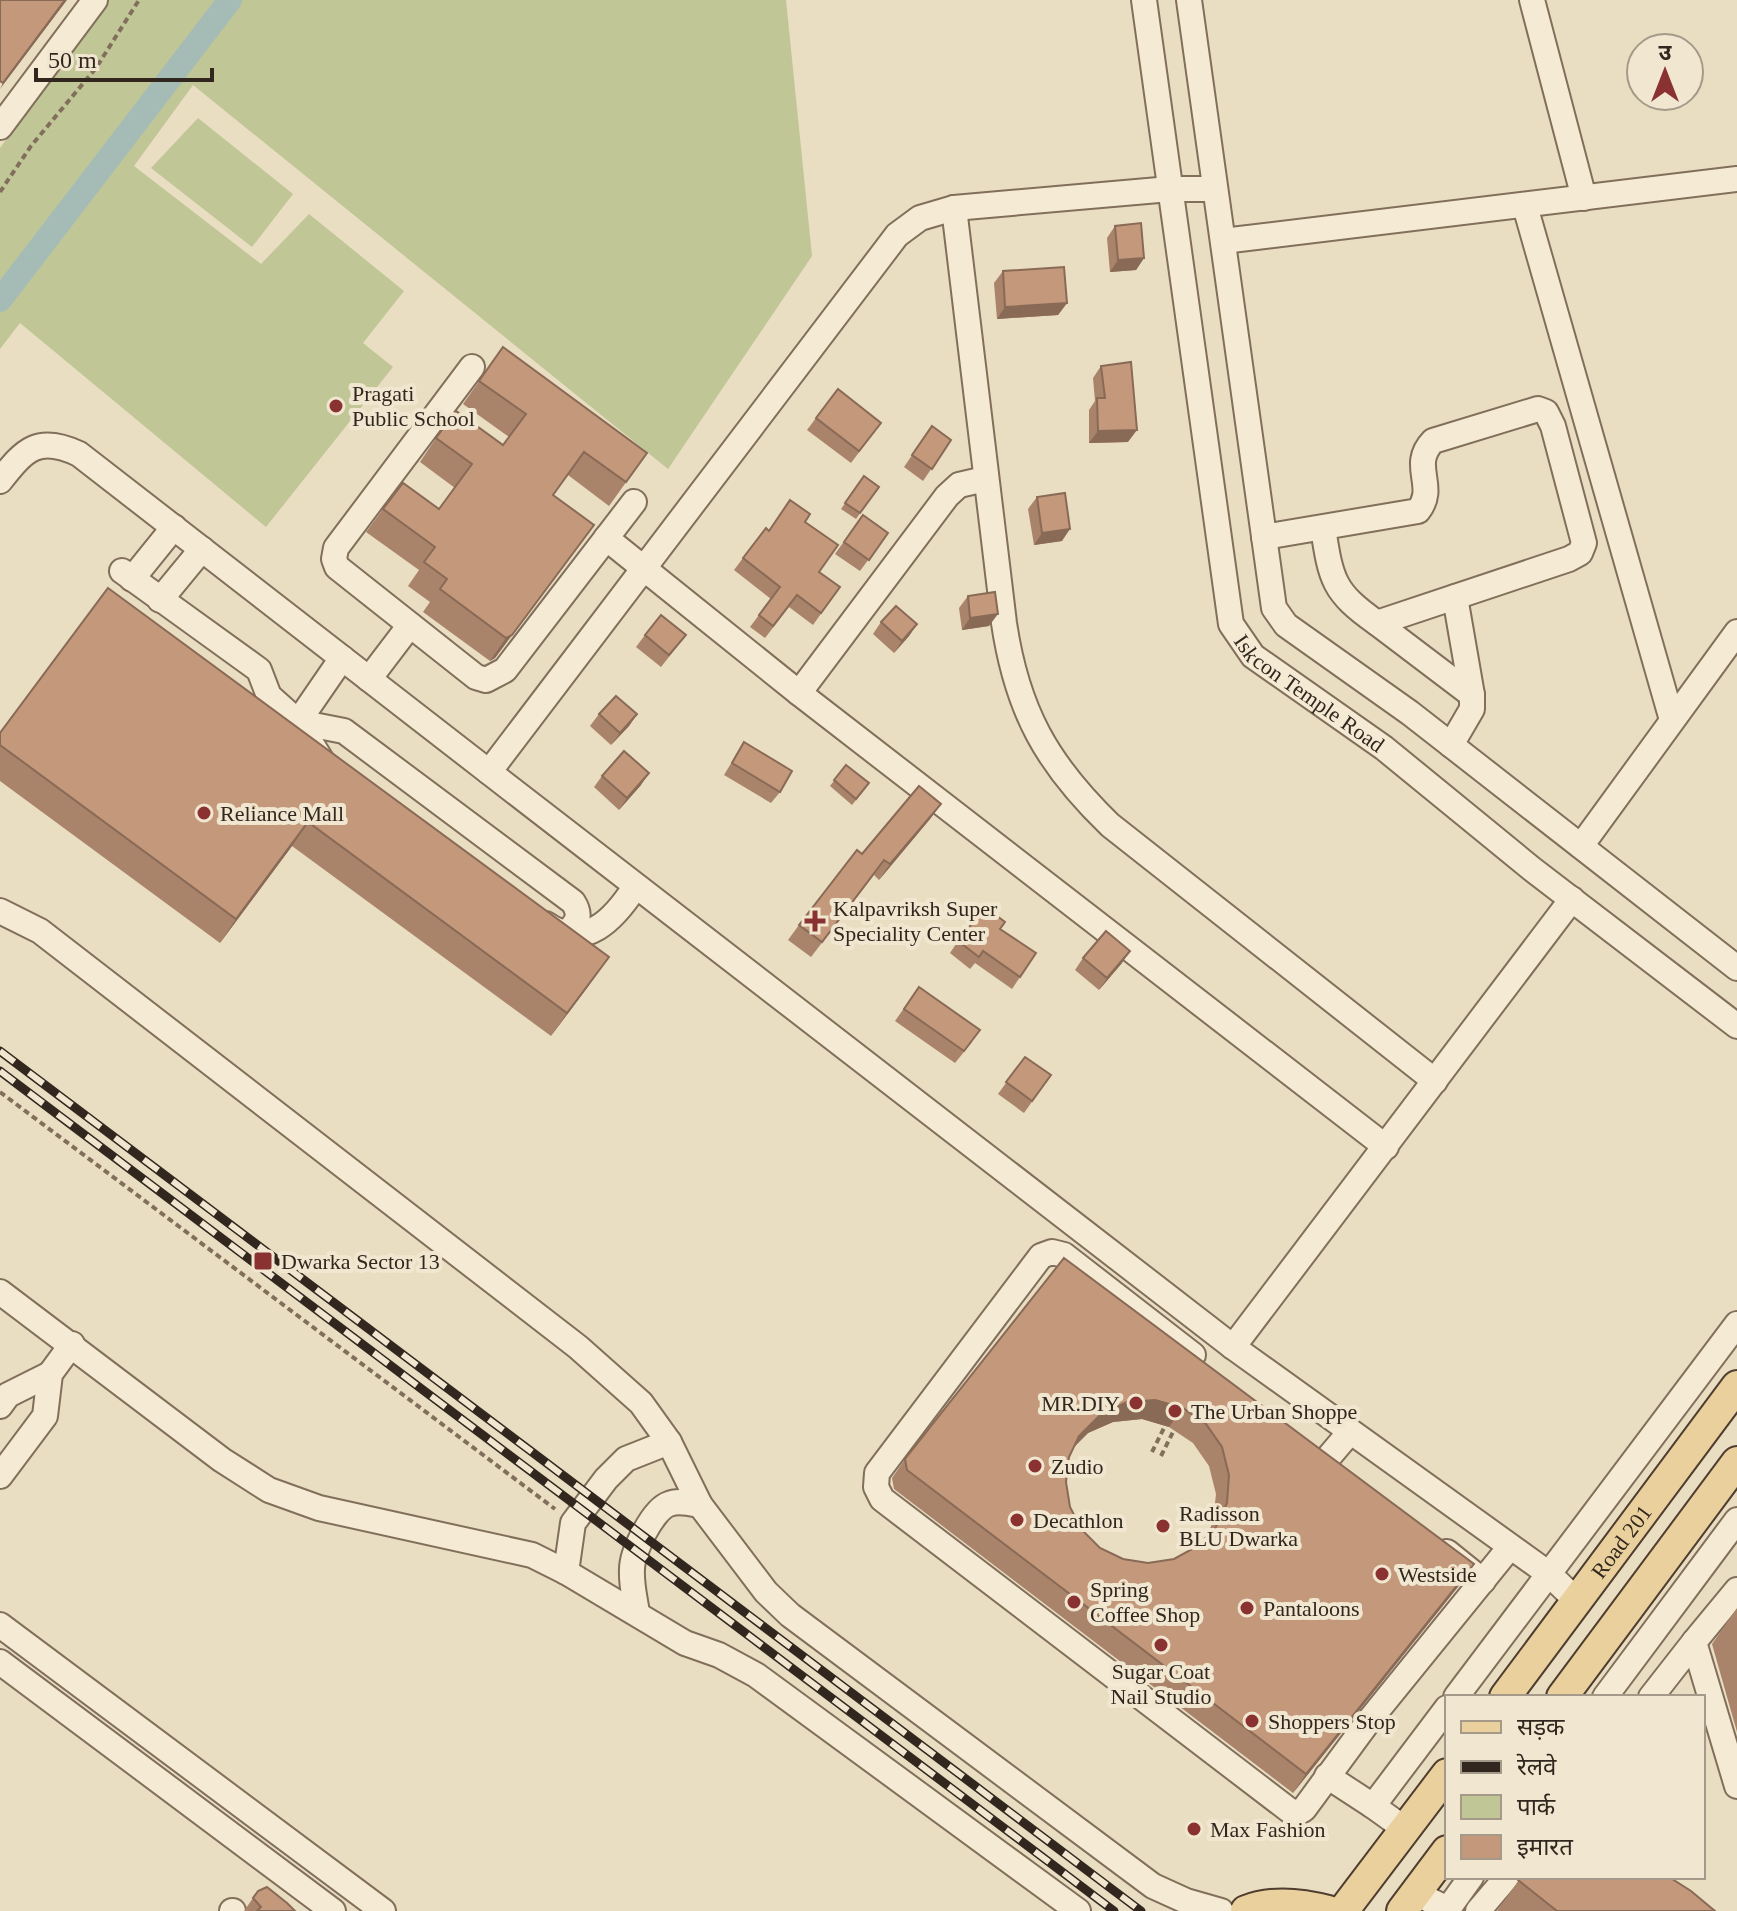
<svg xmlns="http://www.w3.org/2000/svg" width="1737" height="1911" viewBox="0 0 1737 1911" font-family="'Times New Roman','Noto Sans Devanagari',serif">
<rect width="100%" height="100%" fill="#e9ddc2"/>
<g fill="#c1c697">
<path d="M108,0H786L812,256L668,469L193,85L134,166L261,264L309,214L404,291L363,343L393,367L266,527L20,323L0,349V148Z"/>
<path d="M198,118L293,194L252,247L151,168Z"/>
</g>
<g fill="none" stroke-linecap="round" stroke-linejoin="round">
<path stroke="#a4bcb5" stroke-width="24" d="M0,300L230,0"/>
<g stroke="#816f5b" stroke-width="28">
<g id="minor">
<path id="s1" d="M1144,0L1231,624L1253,656L1384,748L1532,869L1737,1026"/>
<path d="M1189,0L1274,608L1286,625L1410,713L1737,968"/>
<path d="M1532,0L1584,198"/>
<path d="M0,127L95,0"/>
<path d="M1214,189H1170L954,208L920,218L897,235L489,772L1233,1347L1549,1574L1578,1602"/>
<path d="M1525,206L1672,720"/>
<path d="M954,208L1004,623C1017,711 1047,764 1110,825L1435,1081"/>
<path d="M1223,241L1737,179"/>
<path d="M472,367L336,548L334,559L337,567L476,677L486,680L505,670L634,502"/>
<path d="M0,481C25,449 38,435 79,454L489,772"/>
<path d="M1264,537L1418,511C1438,486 1409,466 1433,441L1538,409L1546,412L1553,426L1584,543L1580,553L1569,559L1377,623C1333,592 1331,580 1323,528"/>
<path d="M606,538L799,693L1386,1147"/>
<path d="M122,571L259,670L269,696L298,722L322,761"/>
<path d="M132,579L174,527"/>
<path d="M1455,597L1472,695"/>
<path d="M160,600L202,549"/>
<path d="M1377,623L1472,695V709L1451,745"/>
<path d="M369,679L410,625"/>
<path d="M799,693L947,496L959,485L985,479"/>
<path d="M298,722L344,731L573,902C582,916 577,922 567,933"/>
<path d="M298,722L342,658"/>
<path d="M1581,846L1737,632"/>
<path d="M0,911L40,931L578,1347L641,1403L669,1442L700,1505L766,1592L790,1615L1153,1886L1186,1901L1221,1911"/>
<path d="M546,924C585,952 615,918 635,887"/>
<path d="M0,1292L222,1460L269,1490L319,1508L532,1555L566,1572L685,1643L719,1655L756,1675L1078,1911"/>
<path d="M1233,1347L1572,899"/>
<path d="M1193,1355L1064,1255L1052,1252L1041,1256L877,1473L876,1487L882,1499L1289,1810L1297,1813L1304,1809L1368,1722L1510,1547"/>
<path d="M0,1406L8,1395L50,1374"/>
<path d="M1327,1459L1350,1432"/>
<path d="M0,1476L45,1416L50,1374L72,1344"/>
<path d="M1447,1552L1483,1581"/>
<path d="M566,1572L573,1523L606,1479L626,1459L669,1442"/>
<path d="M1737,1590L1694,1642L1737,1786"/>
<path d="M637,1613C635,1599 631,1584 632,1569C632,1552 653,1509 669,1504C678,1500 690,1503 700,1505"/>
<path d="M0,1625L383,1911"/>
<path d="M0,1662L333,1911"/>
<path d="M1456,1697L1737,1324"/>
<path d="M1605,1697L1737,1520"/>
<path d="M1651,1697L1694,1642"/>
<path d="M1327,1776L1373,1806"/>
<path d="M1405,1829L1373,1806L1447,1708"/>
<path d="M1415,1893L1448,1909L1471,1877"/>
<path d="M232,1911H233"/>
<path d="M1478,1911L1507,1877"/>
</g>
</g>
<g stroke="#4f3d2f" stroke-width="34">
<g id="major">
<path id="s2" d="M1505,1697L1737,1386"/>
<path d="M1562,1697L1737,1462"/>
<path d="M1246,1911C1271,1901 1302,1904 1328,1911"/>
<path d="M1343,1911L1447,1774"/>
<path d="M1402,1911L1447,1851"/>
</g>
</g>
<g stroke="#816f5b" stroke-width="4" stroke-dasharray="6 4" stroke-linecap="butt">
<path d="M0,192L31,146L96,68L139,0"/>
<path d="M0,1092L555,1509"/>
<path d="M1152,1452L1165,1426"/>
<path d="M1161,1456L1174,1430"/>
</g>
<use href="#minor" stroke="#f5ebd4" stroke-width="24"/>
<use href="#major" stroke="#e9d09c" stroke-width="30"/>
<g stroke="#32271e" stroke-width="9">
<g id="rail">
<path d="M0,1051L1141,1911"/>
<path d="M0,1071L1114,1911"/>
</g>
</g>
<use href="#rail" stroke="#f1e7d0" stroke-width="6" stroke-dasharray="18" stroke-linecap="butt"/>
</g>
<g fill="#a9836a" fill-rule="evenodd">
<path d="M1115,226L1144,258L1136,270L1110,272L1107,238Z"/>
<path d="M1003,271L1067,303L1058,315L997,319L994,283Z"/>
<path d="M503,347L647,453L609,506L568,475L553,495L594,525L495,658L490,661L423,612L430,602L408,586L419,570L366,532L383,509H439L455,488L420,462L436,438L503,445L509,437L463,404Z"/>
<path d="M1101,366L1128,442L1089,443V410L1095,401L1093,378Z"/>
<path d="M816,418L881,423L851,463L807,430Z"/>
<path d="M932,426L951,440L923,481L904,467Z"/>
<path d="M864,476L879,487L856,519L841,509Z"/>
<path d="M1037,497L1062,541L1034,545L1028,509Z"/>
<path d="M863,515L888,533L860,571L835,554Z"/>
<path d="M805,522L819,572L840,587L813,625L789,607L765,638L750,627L771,599L734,570L743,558L769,531Z"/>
<path d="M108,588L592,981L551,1036L292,846L220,943L0,781V733Z"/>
<path d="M968,596L989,626L962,630L959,608Z"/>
<path d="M881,622L917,624L909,636L894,653L873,634Z"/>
<path d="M645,635H686L661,667L636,647Z"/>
<path d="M599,714H637L629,726L611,745L590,726Z"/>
<path d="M744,742L780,792L771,803L724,775Z"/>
<path d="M846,765L865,789L852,805L830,786Z"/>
<path d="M602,776L641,785L619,810L594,787Z"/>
<path d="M941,804L930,819L879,880L874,875L811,957L788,940L799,925L862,854Z"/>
<path d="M958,941L1036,953L1012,989L975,963L970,969L950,953Z"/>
<path d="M1083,958L1122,963L1099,990L1075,970Z"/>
<path d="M919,987L972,1042L955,1063L895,1021Z"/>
<path d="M1025,1057L1051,1075L1024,1113L998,1094Z"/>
<path d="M1064,1258L1461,1583L1293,1793L894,1489L892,1478L905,1459ZM1142,1419L1169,1427L1193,1443L1209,1466L1216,1494L1213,1522L1206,1537L1196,1547L1174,1559L1148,1563L1123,1559L1100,1548L1082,1530L1070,1507L1066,1482L1069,1457L1074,1447L1088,1433L1113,1422Z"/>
<path d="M1737,1608V1732L1712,1644Z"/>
<path d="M1521,1877L1715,1911H1497Z"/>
<path d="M258,1891L295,1911H244Z"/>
</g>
<g fill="#896a56">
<path d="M65,0H67L0,89L3,83Z"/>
<path d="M1144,258L1136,270L1110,272L1118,260Z"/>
<path d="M1067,303L1058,315L997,319L1005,307Z"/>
<path d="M1137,430L1128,442L1089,443L1098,431Z"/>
<path d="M594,525L495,658L490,661L506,638Z"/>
<path d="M1070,529L1062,541L1034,545L1042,533Z"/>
<path d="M998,614L989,626L962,630L970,618Z"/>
<path d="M917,624L909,636L894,653L902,641Z"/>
<path d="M637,714L629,726L611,745L620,733Z"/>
<path d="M649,773L641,785L619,810L627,798Z"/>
<path d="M941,804L930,819L879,880L890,864Z"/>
<path d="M308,822L292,846L220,943L236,919Z"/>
<path d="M1130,951L1122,963L1099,990L1107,978Z"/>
<path d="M609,957L592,981L551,1036L567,1013Z"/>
<path d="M1155,1400L1183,1408L1169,1427L1142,1419L1113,1422L1088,1433L1066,1455L1079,1436L1101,1414L1127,1402Z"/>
<path d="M1474,1564L1461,1583L1293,1793L1306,1774Z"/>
</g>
<g fill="#c4987b" stroke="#896a56" stroke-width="2" fill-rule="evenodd">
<path d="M0,0H65L3,83L0,81Z"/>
<path d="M1141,223L1144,258L1118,260L1115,226Z"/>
<path d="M1064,267L1067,303L1005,307L1003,271Z"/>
<path d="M503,347L647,453L626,482L584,452L553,495L594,525L512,635L506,638L440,589L447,579L424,562L435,547L383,509L403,483L439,509L472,464L436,438L456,411L503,445L526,414L479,381Z"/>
<path d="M1131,362L1137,430L1098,431L1097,398H1105L1101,366Z"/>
<path d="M838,389L881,423L859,451L816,418Z"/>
<path d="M932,426L951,440L932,469L912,455Z"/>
<path d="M864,476L879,487L860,513L845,503Z"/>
<path d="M1065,493L1070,529L1042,533L1037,497Z"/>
<path d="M790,500L810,514L805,522L838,545L819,572L840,587L821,613L797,595L773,626L759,615L780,587L743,558L766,528L769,531Z"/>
<path d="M863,515L888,533L869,560L844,542Z"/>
<path d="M108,588L609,957L567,1013L308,822L236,919L0,745V733Z"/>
<path d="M995,592L998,614L970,618L968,596Z"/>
<path d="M896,606L917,624L902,641L881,622Z"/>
<path d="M661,615L686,635L669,655L645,635Z"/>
<path d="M616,696L637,714L620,733L599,714Z"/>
<path d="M744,742L792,771L780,792L732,763Z"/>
<path d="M624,751L649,773L627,798L602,776Z"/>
<path d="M846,765L869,783L856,799L834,780Z"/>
<path d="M919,786L941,804L890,864L884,860L822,942L799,925L857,850L862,854Z"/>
<path d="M985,907L1005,922L1000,929L1036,953L1020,977L983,951L979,957L958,941Z"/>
<path d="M1106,931L1130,951L1107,978L1083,958Z"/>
<path d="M919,987L980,1030L964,1051L904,1009Z"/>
<path d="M1025,1057L1051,1075L1032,1101L1006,1082Z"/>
<path d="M1064,1258L1474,1564L1306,1774L907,1470L905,1459ZM1155,1400L1183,1408L1206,1424L1222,1447L1229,1475L1227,1503L1215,1529L1196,1547L1174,1559L1148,1563L1123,1559L1100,1548L1082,1530L1070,1507L1066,1482L1069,1457L1079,1436L1101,1414L1127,1402Z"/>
<path d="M1521,1877H1669L1691,1891L1715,1911H1557L1518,1880Z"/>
<path d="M267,1887L287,1903L295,1911H257L261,1907L253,1898L258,1891Z"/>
</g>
<g fill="#8a3132" stroke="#f1e7d0" stroke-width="3">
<circle cx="336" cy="406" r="8"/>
<circle cx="204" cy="813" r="8"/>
<path d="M811 909h8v8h8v8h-8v8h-8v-8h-8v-8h8z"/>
<rect x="253" y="1251" width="20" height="20" rx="4"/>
<circle cx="1136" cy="1403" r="8"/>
<circle cx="1175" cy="1411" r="8"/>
<circle cx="1035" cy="1466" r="8"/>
<circle cx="1017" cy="1520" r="8"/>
<circle cx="1163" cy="1526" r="8"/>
<circle cx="1382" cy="1574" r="8"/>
<circle cx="1074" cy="1602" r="8"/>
<circle cx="1247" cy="1608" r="8"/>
<circle cx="1161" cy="1645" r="8"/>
<circle cx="1252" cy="1721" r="8"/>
<circle cx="1194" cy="1829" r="8"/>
</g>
<g text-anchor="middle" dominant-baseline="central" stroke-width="8" stroke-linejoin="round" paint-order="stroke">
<g font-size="22" fill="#32271e" stroke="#f1e7d0" text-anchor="start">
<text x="352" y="393">Pragati<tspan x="352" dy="25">Public School</tspan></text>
<text x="220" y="813">Reliance Mall</text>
<text x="833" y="908">Kalpavriksh Super<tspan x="833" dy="25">Speciality Center</tspan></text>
<text x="281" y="1261">Dwarka Sector 13</text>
<text x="1120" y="1403" text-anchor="end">MR.DIY</text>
<text x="1191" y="1411">The Urban Shoppe</text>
<text x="1051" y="1466">Zudio</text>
<text x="1179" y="1513">Radisson<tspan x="1179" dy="25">BLU Dwarka</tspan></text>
<text x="1033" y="1520">Decathlon</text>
<text x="1398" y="1574">Westside</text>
<text x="1090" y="1589">Spring<tspan x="1090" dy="25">Coffee Shop</tspan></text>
<text x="1263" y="1608">Pantaloons</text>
<text x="1161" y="1671" text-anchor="middle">Sugar Coat<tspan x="1161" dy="25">Nail Studio</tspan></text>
<text x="1268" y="1721">Shoppers Stop</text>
<text x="1210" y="1829">Max Fashion</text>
</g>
<g font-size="22" fill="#32271e" stroke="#f1e7d0">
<text stroke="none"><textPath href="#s1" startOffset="736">Iskcon Temple Road</textPath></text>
<text stroke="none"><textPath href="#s2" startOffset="194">Road 201</textPath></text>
</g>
</g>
<rect x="1445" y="1695" width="260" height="184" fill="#f1e7d0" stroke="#a59a89" stroke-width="2"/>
<rect x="1461" y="1721" width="40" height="12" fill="#e9d09c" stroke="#a59a89" stroke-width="2"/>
<text x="1517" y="1735" font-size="24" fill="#32271e">सड़क</text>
<rect x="1461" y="1761" width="40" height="12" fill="#32271e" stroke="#a59a89" stroke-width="2"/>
<text x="1517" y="1775" font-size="24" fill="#32271e">रेलवे</text>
<rect x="1461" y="1795" width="40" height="24" fill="#c1c697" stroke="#a59a89" stroke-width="2"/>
<text x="1517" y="1815" font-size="24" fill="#32271e">पार्क</text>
<rect x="1461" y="1835" width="40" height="24" fill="#c4987b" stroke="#a59a89" stroke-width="2"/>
<text x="1517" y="1855" font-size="24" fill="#32271e">इमारत</text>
<g transform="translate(1665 72)"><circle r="38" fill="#f1e7d0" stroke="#a59a89" stroke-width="2"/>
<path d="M0-6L14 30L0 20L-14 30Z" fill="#8a3132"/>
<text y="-12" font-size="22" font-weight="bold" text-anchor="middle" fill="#32271e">उ</text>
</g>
<path d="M36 68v12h176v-12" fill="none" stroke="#32271e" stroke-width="4"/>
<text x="48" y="68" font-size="24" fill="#32271e" stroke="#f1e7d0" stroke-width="6" paint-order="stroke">50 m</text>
</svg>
